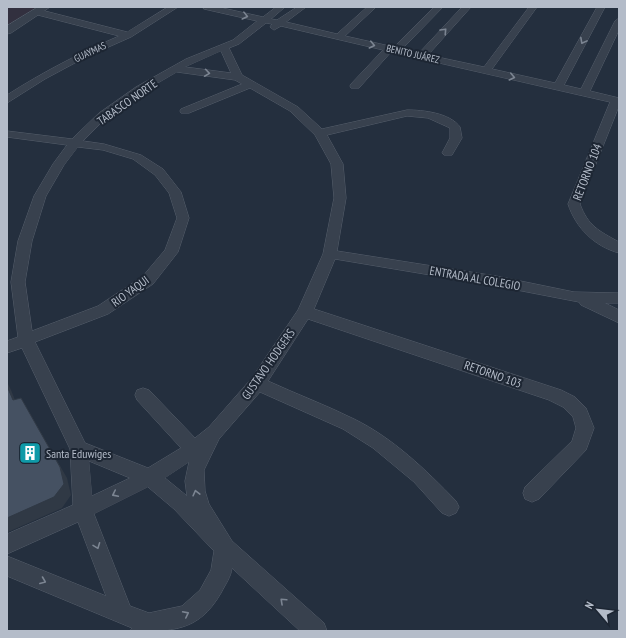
<svg xmlns="http://www.w3.org/2000/svg" width="626" height="638" viewBox="0 0 626 638" font-family="'PT Sans Narrow',sans-serif">
<rect width="100%" height="100%" fill="#242f3e"/>
<path fill="#32303f" d="M7,7H37L10,24H7Z"/>
<g fill="none" stroke-linecap="round" stroke-linejoin="round">
<g stroke="#565f6c" stroke-width="1">
<g id="minor">
<path d="M168,7H178L131,37L86,57L45,79L7,103V95C43,72 80,53 119,36L34,14L33,12L34,10L37,9L127,32Z"/>
<path d="M203,7H218L263,17L276,7H285L271,19L277,20L297,7H306L286,22L337,34L367,7H376L345,36L394,47L434,7H443L402,49L419,53L462,7H471L428,55L484,67L529,7H537L492,69L555,83L597,7H605L564,85L581,89L615,21L619,18V30L590,91L619,98V106L580,204C588,226 599,231 619,242V253C594,246 576,228 568,204L610,102L391,52L359,88H351L350,86L351,84L383,50L281,26L274,30L270,27L272,24L266,23L239,44L229,48L242,75L298,107L322,129L407,110C423,110 450,113 460,127L462,138L452,155H444L442,153L450,138V128L428,118L407,116L327,135L343,164L346,198L337,251L496,276L574,292L619,293V303H605L619,310V323L581,305L579,302L496,286L335,259L314,309L561,390L575,397L586,408L594,428L586,450L539,499L532,502L525,499L523,493L525,487L572,441L576,428L573,417L563,407L549,400L308,319L268,381C296,394 326,405 354,419C393,438 426,470 456,501L459,507L456,513L449,516L442,513L414,482L373,448L343,429L260,392L219,439L204,470L205,491L209,504L232,541L324,623L327,631H300L232,568C231,577 225,585 221,593C198,633 171,631 130,631L132,628L7,576V556L106,596L78,522L7,554V534L73,505L70,449L22,348L7,353V341L18,337L11,282L18,241L34,196L53,164L67,145L7,137V131L72,139L99,113L136,87L186,59L233,40L257,21L204,9ZM221,51L231,73L185,67ZM177,72L235,80L242,84L181,109L180,111L181,113H189L250,88L290,111L315,135L331,164L334,198L323,254L298,310L251,379L209,427L195,438L149,390L143,388L137,390L135,395L137,400L181,448L148,468L85,443L35,342L108,314L153,284L178,252L189,218L181,192L163,169L141,155L104,144L83,141L107,117L144,91ZM78,147L103,150L133,159L155,175L169,193L177,218L165,250L143,276L98,306L32,331L25,282L32,241L46,196L64,165ZM89,461L130,478L92,496ZM189,462L185,481L187,496L165,478ZM148,487L174,509L214,551L211,570L200,590L182,606L149,613L130,606L94,514Z"/>
</g>
</g>
<g stroke="#565f6c" stroke-width="1">
<path id="tertiary" d="M38,7H50L11,33L7,34V26Z"/>
</g>
<use href="#minor" fill="#38414e" fill-rule="evenodd"/>
<use href="#tertiary" fill="#38414e" fill-rule="evenodd"/>
</g>
<g fill="#303945">
<path d="M7,382L11,390L20,413L13,400L7,386Z"/>
<path d="M21,398L67,478L71,495L62,508L8,532L7,531V518Z"/>
</g>
<path fill="#455162" stroke="#303945" d="M7,386L13,400L21,398L60,467L64,484L54,497L7,518Z"/>
<defs><path id="oneway-chevron" d="M-2-3.5L2.5 0L-2 3.5" fill="none" stroke-width="1.6" stroke-linecap="round" stroke-linejoin="round"/></defs>
<g stroke="#7c8592">
<use href="#oneway-chevron" transform="translate(245 16) rotate(14)"/>
<use href="#oneway-chevron" transform="translate(444 31) rotate(-47)"/>
<use href="#oneway-chevron" transform="translate(583 41) rotate(118)"/>
<use href="#oneway-chevron" transform="translate(372 45) rotate(13)"/>
<use href="#oneway-chevron" transform="translate(207 73) rotate(8)"/>
<use href="#oneway-chevron" transform="translate(512 77) rotate(13)"/>
<use href="#oneway-chevron" transform="translate(196 493) rotate(-104)"/>
<use href="#oneway-chevron" transform="translate(115 494) rotate(154)"/>
<use href="#oneway-chevron" transform="translate(97 546) rotate(69)"/>
<use href="#oneway-chevron" transform="translate(43 581) rotate(22)"/>
<use href="#oneway-chevron" transform="translate(283 601) rotate(-137)"/>
<use href="#oneway-chevron" transform="translate(186 614) rotate(-27)"/>
</g>
<defs>
<g id="building-square" transform="scale(1.15)"><rect x="-9" y="-9" width="18" height="18" rx="4" fill="#0f9aa8" stroke="#1d2633"/><path d="M-4-6H4V6H1V3H-1V6H-4ZM-2.5-4.3h1.7v1.8h-1.7ZM.8-4.3h1.7v1.8H.8ZM-2.5-1h1.7V.8h-1.7ZM.8-1h1.7V.8H.8Z" fill="#fff"/></g>
</defs>
<g fill-rule="evenodd">
<use href="#building-square" x="30" y="453"/>
</g>
<g text-anchor="middle" dominant-baseline="central" stroke-width="4" stroke-linejoin="round" paint-order="stroke">
<g font-size="10" fill="#b4bcc9" stroke="#1d2633">
<text transform="translate(90 52) rotate(-25)">GUAYMAS</text>
<text transform="translate(413 54) rotate(13)">BENITO JUÁREZ</text>
</g>
<g font-size="12" fill="#b4bcc9" stroke="#1d2633">
<text transform="translate(127 102) rotate(-35)">TABASCO NORTE</text>
<text transform="translate(587 172) rotate(-69)">RETORNO 104</text>
<text transform="translate(475 278) rotate(10)">ENTRADA AL COLEGIO</text>
<text transform="translate(130 291) rotate(-36)">RIO YAQUI</text>
<text transform="translate(268 364) rotate(-55)">GUSTAVO HODGERS</text>
<text transform="translate(493 374) rotate(19)">RETORNO 103</text>
</g>
<g font-size="12" fill="#b4bcc9" stroke="#1d2633" text-anchor="start">
<text x="46" y="453">Santa Eduwiges</text>
</g>
</g>
<rect width="626" height="638" fill="none" stroke="#b4bcc9" stroke-width="16"/>
<g transform="translate(598 610) rotate(298)" stroke="#1d2633" stroke-width="3" paint-order="stroke">
<path d="M0-3L7 15L0 10L-7 15Z" fill="#b4bcc9"/>
<text y="-6" font-size="11" font-weight="bold" text-anchor="middle" fill="#b4bcc9">N</text>
</g>
</svg>
